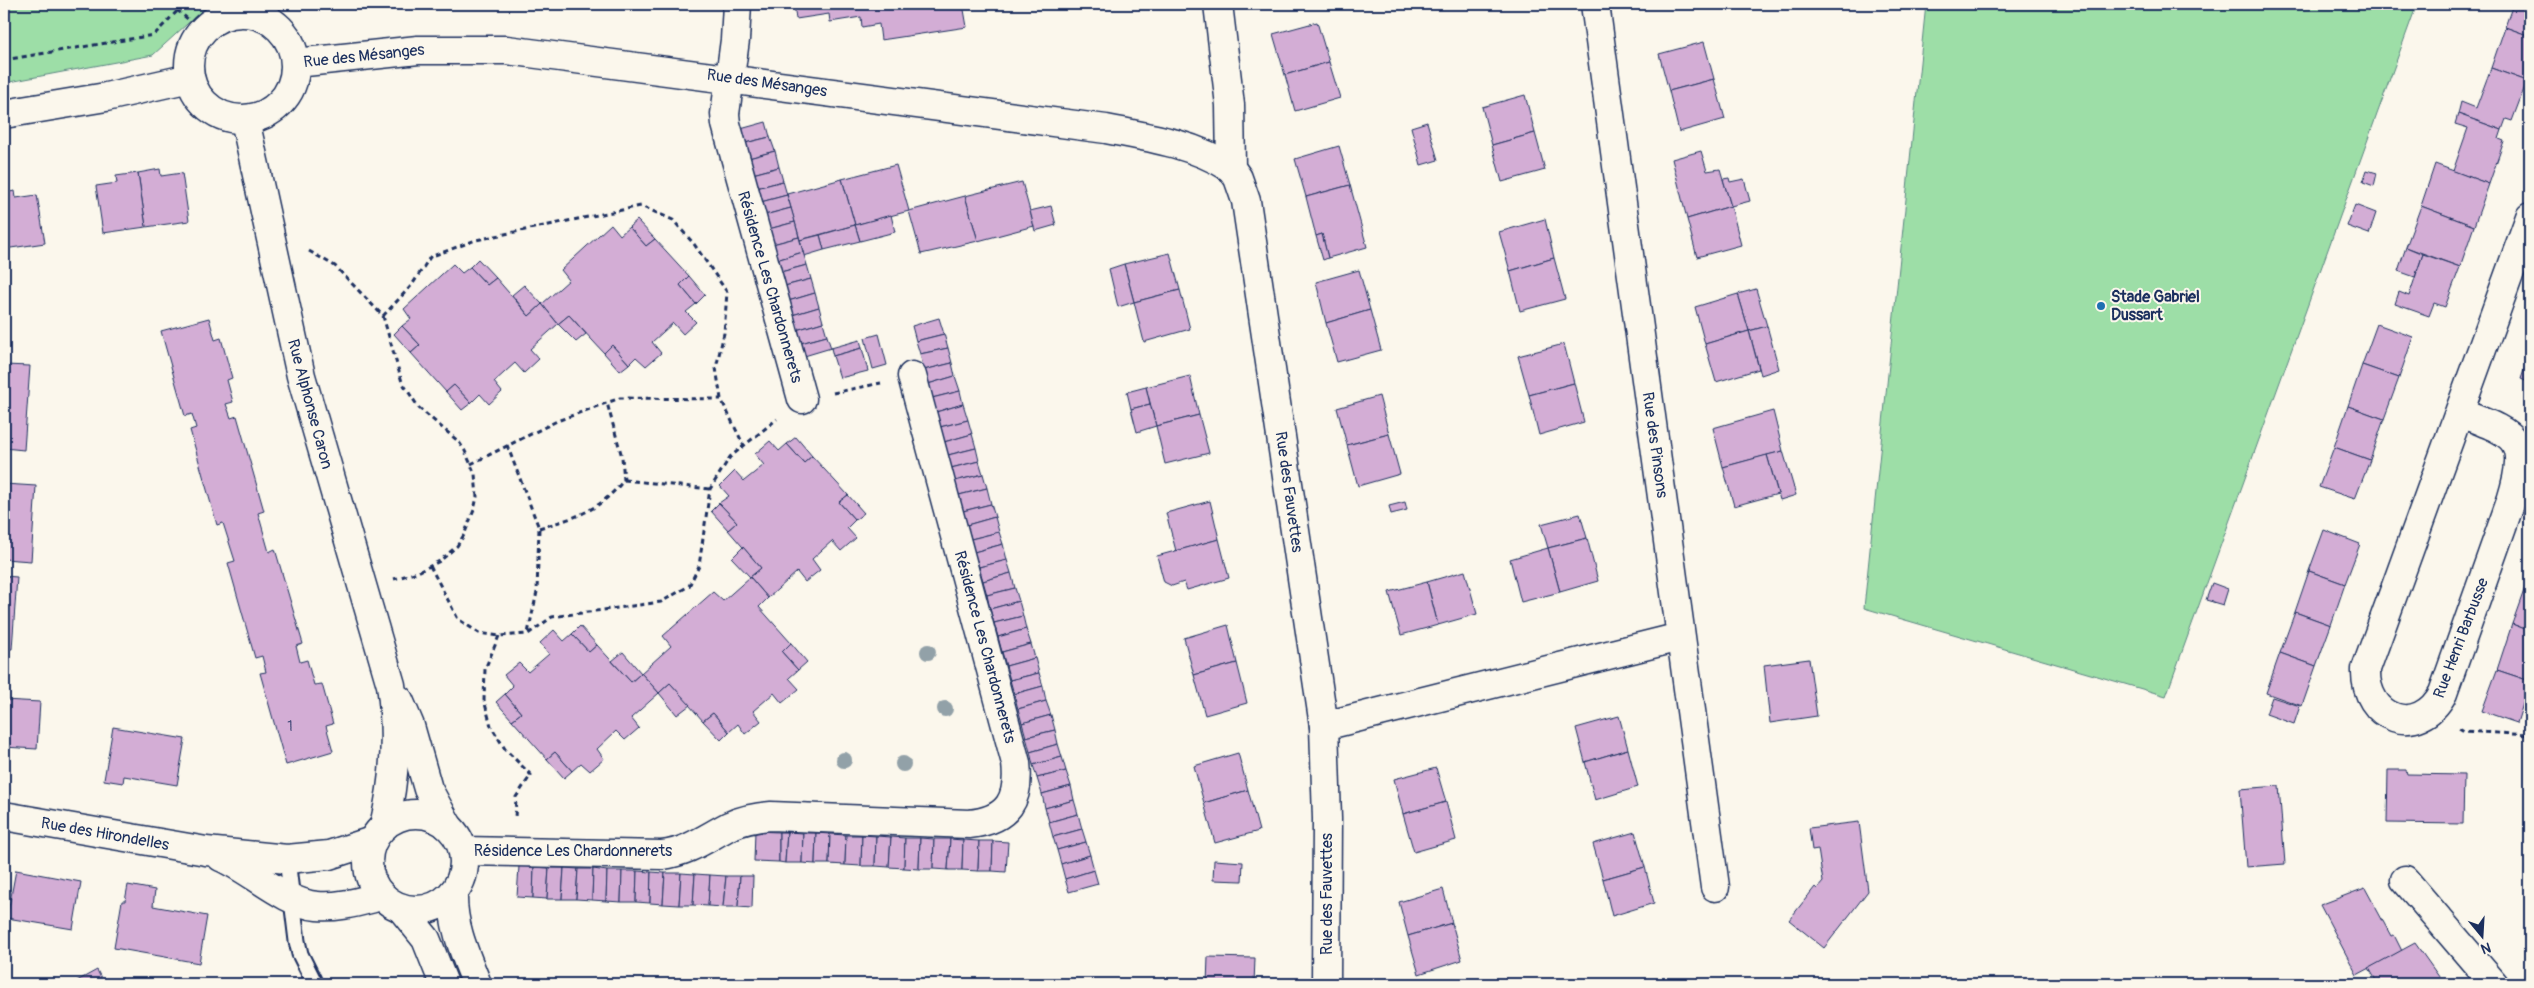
<svg xmlns="http://www.w3.org/2000/svg" width="2534" height="988" viewBox="0 0 2534 988" font-family="Pangolin,sans-serif">
<rect width="100%" height="100%" fill="#fbf7ec"/>
<filter id="ink" filterUnits="userSpaceOnUse"><feTurbulence type="fractalNoise" baseFrequency=".02" numOctaves="2"/><feDisplacementMap in="SourceGraphic" scale="10" xChannelSelector="R" yChannelSelector="G"/><feConvolveMatrix kernelMatrix="1 2 1 2 8 2 1 2 1" color-interpolation-filters="sRGB"/></filter>
<g filter="url(#ink)">
<g fill="#9ddea7" stroke="#5c8682">
<path d="M4,4H209L153,55L4,83Z"/>
<path d="M1926,4H2417L2166,696L1864,608Z"/>
</g>
<g fill="#d3add5" stroke="#1b2f5e">
<path d="M794,4H963L967,27L881,40L879,24L862,27L861,17L830,22L829,14L796,19Z"/>
<path d="M2513,4H2530V36L2505,27Z"/>
<path d="M1317,22L1329,62L1285,75L1273,34Z"/>
<path d="M2505,27L2530,36V71L2527,81L2491,68Z"/>
<path d="M1704,42L1714,79L1669,91L1659,54Z"/>
<path d="M1329,62L1340,98L1295,111L1285,75Z"/>
<path d="M2491,68L2527,81L2512,121L2506,119L2502,130L2458,114L2461,102L2476,108Z"/>
<path d="M1714,79L1725,119L1679,132L1669,91Z"/>
<path d="M1525,95L1535,133L1492,145L1482,107Z"/>
<path d="M2458,114L2502,130L2499,139L2504,141L2489,184L2453,171L2468,128L2455,124Z"/>
<path d="M766,122L770,137L741,144L737,130Z"/>
<path d="M1427,122L1438,160L1421,165L1411,127Z"/>
<path d="M1535,133L1545,170L1502,182L1492,145Z"/>
<path d="M770,137L775,151L745,159L741,144Z"/>
<path d="M1339,146L1350,185L1306,197L1295,159Z"/>
<path d="M775,151L779,167L749,175L745,159Z"/>
<path d="M1701,151L1707,171L1720,169L1731,206L1687,219L1672,159Z"/>
<path d="M2435,164L2489,184L2474,226L2421,206Z"/>
<path d="M896,165L909,211L855,225L842,179Z"/>
<path d="M779,167L783,181L753,189L749,175Z"/>
<path d="M160,169L161,176L182,173L189,221L146,227L138,173Z"/>
<path d="M2367,170L2377,173L2374,186L2363,182Z"/>
<path d="M138,173L146,227L103,233L96,186L117,183L116,176Z"/>
<path d="M1729,178L1730,182L1744,179L1750,201L1731,206L1723,179Z"/>
<path d="M842,179L855,225L800,240L787,194Z"/>
<path d="M783,181L787,195L757,203L753,189Z"/>
<path d="M1022,182L1034,226L978,241L965,196Z"/>
<path d="M1350,185L1367,247L1328,258L1322,234L1316,236L1306,197Z"/>
<path d="M15,191L16,198L37,195L45,243L4,249V193Z"/>
<path d="M787,195L791,208L761,216L757,203Z"/>
<path d="M965,196L978,241L921,254L909,211Z"/>
<path d="M2355,205L2376,213L2369,234L2347,226Z"/>
<path d="M1051,206L1056,225L1035,231L1030,211Z"/>
<path d="M1731,206L1741,245L1697,257L1687,219Z"/>
<path d="M2421,206L2474,226L2460,267L2406,247Z"/>
<path d="M791,208L795,222L765,230L761,216Z"/>
<path d="M891,215L895,232L860,241L855,225Z"/>
<path d="M1545,219L1554,258L1510,271L1499,232Z"/>
<path d="M637,220L655,239L646,246L629,227Z"/>
<path d="M795,222L799,237L769,245L765,230Z"/>
<path d="M611,224L620,235L629,227L646,246L655,239L689,276L680,285L696,304L686,312L696,322L683,334L673,323L652,342L661,353L646,366L636,357L629,364L612,345L604,353L569,315L558,324L542,304L569,280L561,270Z"/>
<path d="M855,225L860,241L824,250L820,235Z"/>
<path d="M1322,234L1328,258L1323,260L1316,236Z"/>
<path d="M820,235L824,250L804,256L800,240Z"/>
<path d="M799,237L803,252L773,261L769,245Z"/>
<path d="M2406,247L2423,254L2415,277L2398,271Z"/>
<path d="M803,252L807,265L777,273L773,261Z"/>
<path d="M1170,253L1180,290L1134,302L1124,264Z"/>
<path d="M2423,254L2460,267L2445,307L2434,303L2429,316L2395,304L2399,292L2409,296Z"/>
<path d="M1554,258L1565,299L1520,311L1510,271Z"/>
<path d="M478,259L496,278L487,285L470,267Z"/>
<path d="M453,264L462,273L470,267L487,285L496,278L529,316L542,304L558,324L530,349L539,359L524,373L515,363L494,382L502,392L489,404L480,394L471,403L454,385L446,392L411,353L420,345L402,326L411,319L404,309Z"/>
<path d="M1124,264L1134,302L1118,307L1109,269Z"/>
<path d="M807,265L811,279L781,287L777,273Z"/>
<path d="M1359,270L1370,310L1326,323L1316,282Z"/>
<path d="M689,276L705,295L696,304L680,285Z"/>
<path d="M811,279L815,293L785,302L781,287Z"/>
<path d="M524,285L542,304L529,316L512,295Z"/>
<path d="M1756,289L1767,326L1749,331L1738,294Z"/>
<path d="M1180,290L1190,329L1144,342L1134,302Z"/>
<path d="M815,293L819,307L789,316L785,302Z"/>
<path d="M1738,294L1749,331L1705,344L1695,307Z"/>
<path d="M819,307L823,322L793,331L789,316Z"/>
<path d="M1370,310L1381,350L1337,362L1326,323Z"/>
<path d="M569,315L586,334L576,342L558,324Z"/>
<path d="M209,318L215,340L221,338L232,378L227,380L233,402L226,404L231,418L237,416L264,511L258,513L269,552L275,549L303,644L296,646L300,662L307,660L314,685L322,684L333,724L326,726L333,751L286,765L260,673L266,672L262,656L255,658L228,563L235,561L223,523L217,525L190,430L196,428L192,414L185,416L161,331Z"/>
<path d="M939,318L944,334L916,341L912,326Z"/>
<path d="M823,322L827,336L797,344L793,331Z"/>
<path d="M2377,324L2413,337L2399,378L2362,365Z"/>
<path d="M402,326L420,345L411,353L394,334Z"/>
<path d="M1767,326L1779,369L1761,375L1749,331Z"/>
<path d="M1749,331L1759,369L1716,382L1705,344Z"/>
<path d="M879,334L887,365L873,369L865,338Z"/>
<path d="M944,334L948,348L920,354L916,341Z"/>
<path d="M827,336L831,348L801,357L797,344Z"/>
<path d="M860,340L862,348L833,356L831,348Z"/>
<path d="M1564,344L1574,383L1529,395L1518,356Z"/>
<path d="M612,345L629,364L620,371L604,353Z"/>
<path d="M862,348L868,371L840,378L833,356Z"/>
<path d="M948,348L952,363L924,370L920,354Z"/>
<path d="M2530,353V383L2521,379Z"/>
<path d="M952,363L955,376L928,384L924,370Z"/>
<path d="M4,365L30,366L24,450L4,448Z"/>
<path d="M2362,365L2399,378L2384,419L2348,406Z"/>
<path d="M955,376L960,391L932,398L928,384Z"/>
<path d="M1190,376L1199,415L1156,426L1146,387Z"/>
<path d="M1574,383L1584,422L1539,435L1529,395Z"/>
<path d="M454,385L471,403L462,410L446,392Z"/>
<path d="M1146,387L1150,404L1131,409L1127,392Z"/>
<path d="M960,391L963,404L936,412L932,398Z"/>
<path d="M1379,396L1389,434L1347,445L1337,408Z"/>
<path d="M963,404L968,420L940,427L936,412Z"/>
<path d="M1150,404L1156,426L1137,432L1131,409Z"/>
<path d="M2348,406L2384,419L2370,460L2334,447Z"/>
<path d="M1773,411L1783,451L1723,467L1713,428Z"/>
<path d="M1199,415L1209,453L1165,464L1156,426Z"/>
<path d="M968,420L972,434L944,442L940,427Z"/>
<path d="M972,434L976,448L948,455L944,442Z"/>
<path d="M1389,434L1400,474L1358,486L1347,445Z"/>
<path d="M796,437L812,456L804,463L787,444Z"/>
<path d="M770,441L779,451L787,444L804,463L812,456L848,495L839,502L855,520L847,528L856,538L841,551L832,541L812,559L820,570L805,582L797,572L768,598L750,577L761,568L728,530L737,522L719,503L729,496L720,486L735,471L744,481L764,465L755,454Z"/>
<path d="M2334,447L2370,460L2355,499L2319,487Z"/>
<path d="M976,448L979,461L951,468L948,455Z"/>
<path d="M1783,451L1796,495L1780,500L1767,455Z"/>
<path d="M1767,455L1778,494L1734,506L1723,467Z"/>
<path d="M979,461L983,474L955,481L951,468Z"/>
<path d="M983,474L987,488L959,495L955,481Z"/>
<path d="M4,484L36,486L31,561L4,559Z"/>
<path d="M987,488L991,504L963,511L959,495Z"/>
<path d="M848,495L864,513L855,520L839,502Z"/>
<path d="M1210,501L1219,539L1176,551L1166,513Z"/>
<path d="M1405,502L1407,510L1391,514L1389,506Z"/>
<path d="M719,503L737,522L728,530L711,511Z"/>
<path d="M991,504L995,517L967,525L963,511Z"/>
<path d="M1580,514L1587,538L1548,548L1541,524Z"/>
<path d="M995,517L999,532L971,539L967,525Z"/>
<path d="M2324,530L2360,544L2345,584L2309,571Z"/>
<path d="M999,532L1003,544L974,552L971,539Z"/>
<path d="M1587,538L1598,581L1560,592L1548,548Z"/>
<path d="M1219,539L1229,578L1187,590L1184,582L1172,586L1164,582L1157,556Z"/>
<path d="M1003,544L1007,560L979,567L974,552Z"/>
<path d="M743,547L761,568L750,577L732,558Z"/>
<path d="M1548,548L1560,592L1521,602L1510,559Z"/>
<path d="M1007,560L1011,573L983,581L979,567Z"/>
<path d="M1465,571L1477,614L1438,625L1427,582Z"/>
<path d="M2309,571L2345,584L2331,625L2295,612Z"/>
<path d="M1011,573L1015,588L987,595L983,581Z"/>
<path d="M4,576L17,577L12,649H4Z"/>
<path d="M750,577L768,598L759,607L791,643L782,652L798,670L789,678L799,689L782,703L774,693L753,711L761,721L745,734L738,724L729,732L713,713L703,721L670,683L659,693L641,673L671,646L663,636L713,592L723,601Z"/>
<path d="M1427,582L1438,625L1401,635L1389,592Z"/>
<path d="M2527,582L2530,583V631L2512,624Z"/>
<path d="M2212,583L2228,589L2223,605L2206,600Z"/>
<path d="M1015,588L1019,601L990,609L987,595Z"/>
<path d="M1019,601L1023,616L994,623L990,609Z"/>
<path d="M2295,612L2331,625L2316,666L2280,653Z"/>
<path d="M1023,616L1026,629L998,637L994,623Z"/>
<path d="M2512,624L2530,631V681L2497,670Z"/>
<path d="M1228,625L1237,663L1194,675L1184,638Z"/>
<path d="M580,626L597,645L589,652L572,634Z"/>
<path d="M1026,629L1031,644L1002,652L998,637Z"/>
<path d="M554,630L564,641L572,634L589,652L597,645L631,682L641,673L659,693L631,718L639,728L625,740L616,731L597,749L604,759L590,771L581,763L572,771L555,752L547,759L512,720L521,713L505,694L513,686L504,675L519,663L528,672L549,654L540,643Z"/>
<path d="M791,643L807,662L798,670L782,652Z"/>
<path d="M1031,644L1035,658L1006,666L1002,652Z"/>
<path d="M623,652L641,673L631,682L612,661Z"/>
<path d="M2280,653L2316,666L2302,706L2266,693Z"/>
<path d="M1035,658L1039,673L1010,680L1006,666Z"/>
<path d="M1809,659L1817,716L1770,723L1764,665Z"/>
<path d="M1237,663L1247,703L1205,715L1194,675Z"/>
<path d="M2497,670L2530,681L2517,723L2482,711Z"/>
<path d="M1039,673L1043,686L1014,694L1010,680Z"/>
<path d="M670,683L690,705L677,715L659,693Z"/>
<path d="M1043,686L1046,701L1018,709L1014,694Z"/>
<path d="M505,694L521,713L512,720L496,702Z"/>
<path d="M2272,697L2300,706L2294,724L2266,714Z"/>
<path d="M4,700L40,702L37,749L4,747Z"/>
<path d="M1046,701L1051,715L1022,723L1018,709Z"/>
<path d="M713,713L729,732L721,740L703,721Z"/>
<path d="M1051,715L1055,730L1026,737L1022,723Z"/>
<path d="M1619,716L1628,749L1585,762L1576,728Z"/>
<path d="M113,727L185,739L177,785L124,776L123,783L104,780Z"/>
<path d="M1055,730L1058,744L1030,752L1026,737Z"/>
<path d="M1058,744L1062,757L1033,765L1030,752Z"/>
<path d="M1628,749L1638,787L1595,800L1585,762Z"/>
<path d="M555,752L572,771L564,778L547,759Z"/>
<path d="M1238,753L1248,790L1204,803L1194,766Z"/>
<path d="M1062,757L1066,771L1037,778L1033,765Z"/>
<path d="M1436,768L1446,802L1403,814L1394,779Z"/>
<path d="M2388,770H2406L2407,774L2464,775L2463,824L2387,823Z"/>
<path d="M1066,771L1071,786L1042,794L1037,778Z"/>
<path d="M1071,786L1074,800L1045,808L1042,794Z"/>
<path d="M2279,786L2285,864L2246,867L2240,789Z"/>
<path d="M1248,790L1259,831L1215,843L1204,803Z"/>
<path d="M1074,800L1078,814L1049,822L1045,808Z"/>
<path d="M1446,802L1456,840L1414,852L1403,814Z"/>
<path d="M1078,814L1082,829L1053,837L1049,822Z"/>
<path d="M1859,822L1868,891L1824,948L1789,920L1815,887L1817,889L1823,882L1818,849L1812,850L1809,828Z"/>
<path d="M1082,829L1086,842L1057,850L1053,837Z"/>
<path d="M755,831L779,832V862L754,861Z"/>
<path d="M779,832H787L785,863L779,862Z"/>
<path d="M787,832L803,833L802,863H785Z"/>
<path d="M1635,832L1645,867L1603,879L1593,844Z"/>
<path d="M803,833H816L815,864L802,863Z"/>
<path d="M816,833L830,834L829,864H815Z"/>
<path d="M830,834L846,835L845,865L829,864Z"/>
<path d="M846,835H862L861,866L845,865Z"/>
<path d="M862,835L876,836L875,866H861Z"/>
<path d="M876,836L891,837L889,867L875,866Z"/>
<path d="M891,837L905,838L904,868L889,867Z"/>
<path d="M905,838H920L919,869L904,868Z"/>
<path d="M920,838L934,839L933,869H919Z"/>
<path d="M934,839H950L948,870L933,869Z"/>
<path d="M950,839L963,840L962,870H948Z"/>
<path d="M963,840L979,841L978,871L962,870Z"/>
<path d="M979,841H993L992,871H978Z"/>
<path d="M993,841L1008,842L1006,872L992,871Z"/>
<path d="M1086,842L1090,855L1061,864L1057,850Z"/>
<path d="M1090,855L1094,870L1065,879L1061,864Z"/>
<path d="M1214,860L1243,862L1242,881L1213,880Z"/>
<path d="M519,866L534,867L533,898L517,897Z"/>
<path d="M534,867L549,868L547,899L533,898Z"/>
<path d="M1645,867L1654,903L1612,916L1603,879Z"/>
<path d="M549,868H564L562,899H547Z"/>
<path d="M564,868L578,869L576,899H562Z"/>
<path d="M578,869H593L592,900L576,899Z"/>
<path d="M593,869L607,871L606,901L592,900Z"/>
<path d="M16,870L81,882L73,929L7,918Z"/>
<path d="M1094,870L1098,884L1069,892L1065,879Z"/>
<path d="M607,871H622L621,902L606,901Z"/>
<path d="M622,871H637L636,902H621Z"/>
<path d="M637,871L651,872L650,903L636,902Z"/>
<path d="M651,872L665,873L663,904L650,903Z"/>
<path d="M665,873H681L679,905L663,904Z"/>
<path d="M681,873L695,874L693,905H679Z"/>
<path d="M695,874L710,875L708,906L693,905Z"/>
<path d="M710,875L726,876L723,907L708,906Z"/>
<path d="M726,876H740L738,907H723Z"/>
<path d="M740,876H753L752,908L738,907Z"/>
<path d="M128,885L155,890L153,906L207,916L199,963L114,948L122,901H125Z"/>
<path d="M2365,888L2391,936L2394,935L2402,951L2357,975L2320,905Z"/>
<path d="M1443,889L1452,923L1408,936L1399,902Z"/>
<path d="M1452,923L1462,960L1419,974L1408,936Z"/>
<path d="M2415,943L2442,981L2436,984H2378L2369,968Z"/>
<path d="M1208,957L1255,958L1254,984H1207Z"/>
<path d="M97,970L104,984H79L77,981Z"/>
</g>
<g fill="none" stroke-linecap="round" stroke-linejoin="round">
<g stroke="#1b2f5e" stroke-width="19">
<path id="lane" d="M287,859L297,941L300,954L315,984"/>
</g>
<g stroke="#1b2f5e" stroke-width="31">
<g id="street">
<path d="M737,4L735,40L725,114L726,124L802,399"/>
<path d="M1218,4L1230,105L1231,168L1238,178L1246,201L1324,726L1327,819L1326,984"/>
<path d="M1595,4L1715,887"/>
<circle cx="242" cy="66" r="53"/>
<path d="M296,63L418,50H507L1106,129C1149,137 1194,144 1231,168"/>
<path d="M4,114L106,97L190,78"/>
<path d="M245,120L301,376L391,685C398,732 395,780 384,826"/>
<path d="M2460,413C2515,434 2531,437 2511,501L2443,693C2419,739 2364,720 2366,669L2530,217"/>
<path d="M399,700L410,726L428,789L448,826"/>
<path d="M1324,726L1680,637"/>
<circle cx="416" cy="862" r="48"/>
<path d="M4,816L206,851L287,859L329,855L372,841"/>
<path d="M463,851L662,855C688,852 706,838 729,826C742,820 757,817 771,816L969,824C1009,820 1020,799 1016,763L912,376"/>
<path d="M221,857C252,870 284,903 317,906C339,908 361,901 382,896"/>
<path d="M2405,880L2494,984"/>
<path d="M453,893C452,926 465,954 477,984"/>
<path d="M401,908L426,939L444,984"/>
</g>
</g>
<g stroke="#1b2f5e" stroke-width="3" stroke-dasharray="5 4" stroke-linecap="butt">
<path d="M170,4L202,31"/>
<path d="M4,60L154,35L184,4"/>
<path d="M309,251L335,266L383,316L402,382L419,408L459,442L465,451L475,474L477,497L474,510L464,535L457,546L440,561L418,572L394,579"/>
<path d="M383,316L412,285L430,257L476,240L641,206L673,220L694,244L727,292L724,333L716,368L721,399L744,446"/>
<path d="M833,393L881,383"/>
<path d="M507,445L539,528L537,592L528,633"/>
<path d="M471,464L557,421L620,398L721,399"/>
<path d="M624,480L710,489"/>
<path d="M539,528C577,517 598,512 624,480L622,457L607,403"/>
<path d="M430,566L458,619L479,633L499,636L528,634L552,617L661,602L689,586L699,566L710,489L730,457L777,419"/>
<path d="M499,636L485,669L484,700L491,726L505,749L531,775L516,797L515,819"/>
<path d="M2459,728L2464,731L2530,735"/>
</g>
<use href="#lane" stroke="#fbf7ec" stroke-width="15"/>
<use href="#street" stroke="#fbf7ec" stroke-width="28"/>
</g>
<g fill="#92a1a8">
<circle cx="928" cy="652" r="8"/>
<circle cx="945" cy="709" r="8"/>
<circle cx="844" cy="760" r="8"/>
<circle cx="903" cy="764" r="8"/>
</g>
</g>
<circle fill="#1f6fb2" stroke="#fbf7ec" stroke-width="2" cx="2101" cy="306" r="5"/>
<g text-anchor="middle" dominant-baseline="central" stroke-width="4" stroke-linejoin="round" paint-order="stroke">
<g font-size="14" fill="#494e7c">
<text x="290" y="726">1</text>
</g>
<g font-size="16" fill="#1b2f5e" stroke="#fbf7ec">
<text transform="translate(364 56) rotate(-6)">Rue des Mésanges</text>
<text transform="translate(767 83) rotate(8)">Rue des Mésanges</text>
<text transform="translate(770 287) rotate(74)">Résidence Les Chardonnerets</text>
<text transform="translate(310 404) rotate(75)">Rue Alphonse Caron</text>
<text transform="translate(1655 445) rotate(82)">Rue des Pinsons</text>
<text transform="translate(1289 492) rotate(82)">Rue des Fauvettes</text>
<text transform="translate(2461 638) rotate(-69)">Rue Henri Barbusse</text>
<text transform="translate(985 647) rotate(75)">Résidence Les Chardonnerets</text>
<text transform="translate(105 834) rotate(10)">Rue des Hirondelles</text>
<text x="573" y="851">Résidence Les Chardonnerets</text>
<text transform="translate(1327 894) rotate(-90)">Rue des Fauvettes</text>
</g>
<g font-size="16" font-weight="bold" fill="#1b2f5e" stroke="#fbf7ec" text-anchor="start">
<text x="2111" y="297">Stade Gabriel<tspan x="2111" dy="18">Dussart</tspan></text>
</g>
</g>
<rect width="2534" height="988" fill="none" stroke="#fbf7ec" stroke-width="20"/>
<rect x="10" y="10" width="2514" height="968" fill="none" stroke="#1b2f5e" stroke-width="2" filter="url(#ink)"/>
<g transform="translate(2482 936) rotate(162)" stroke="#fbf7ec" stroke-width="4" paint-order="stroke">
<path d="M0-4L9 19L0 12L-9 19Z" fill="#1b2f5e"/>
<text y="-8" font-size="14" font-weight="bold" text-anchor="middle" fill="#1b2f5e">N</text>
</g>
</svg>
